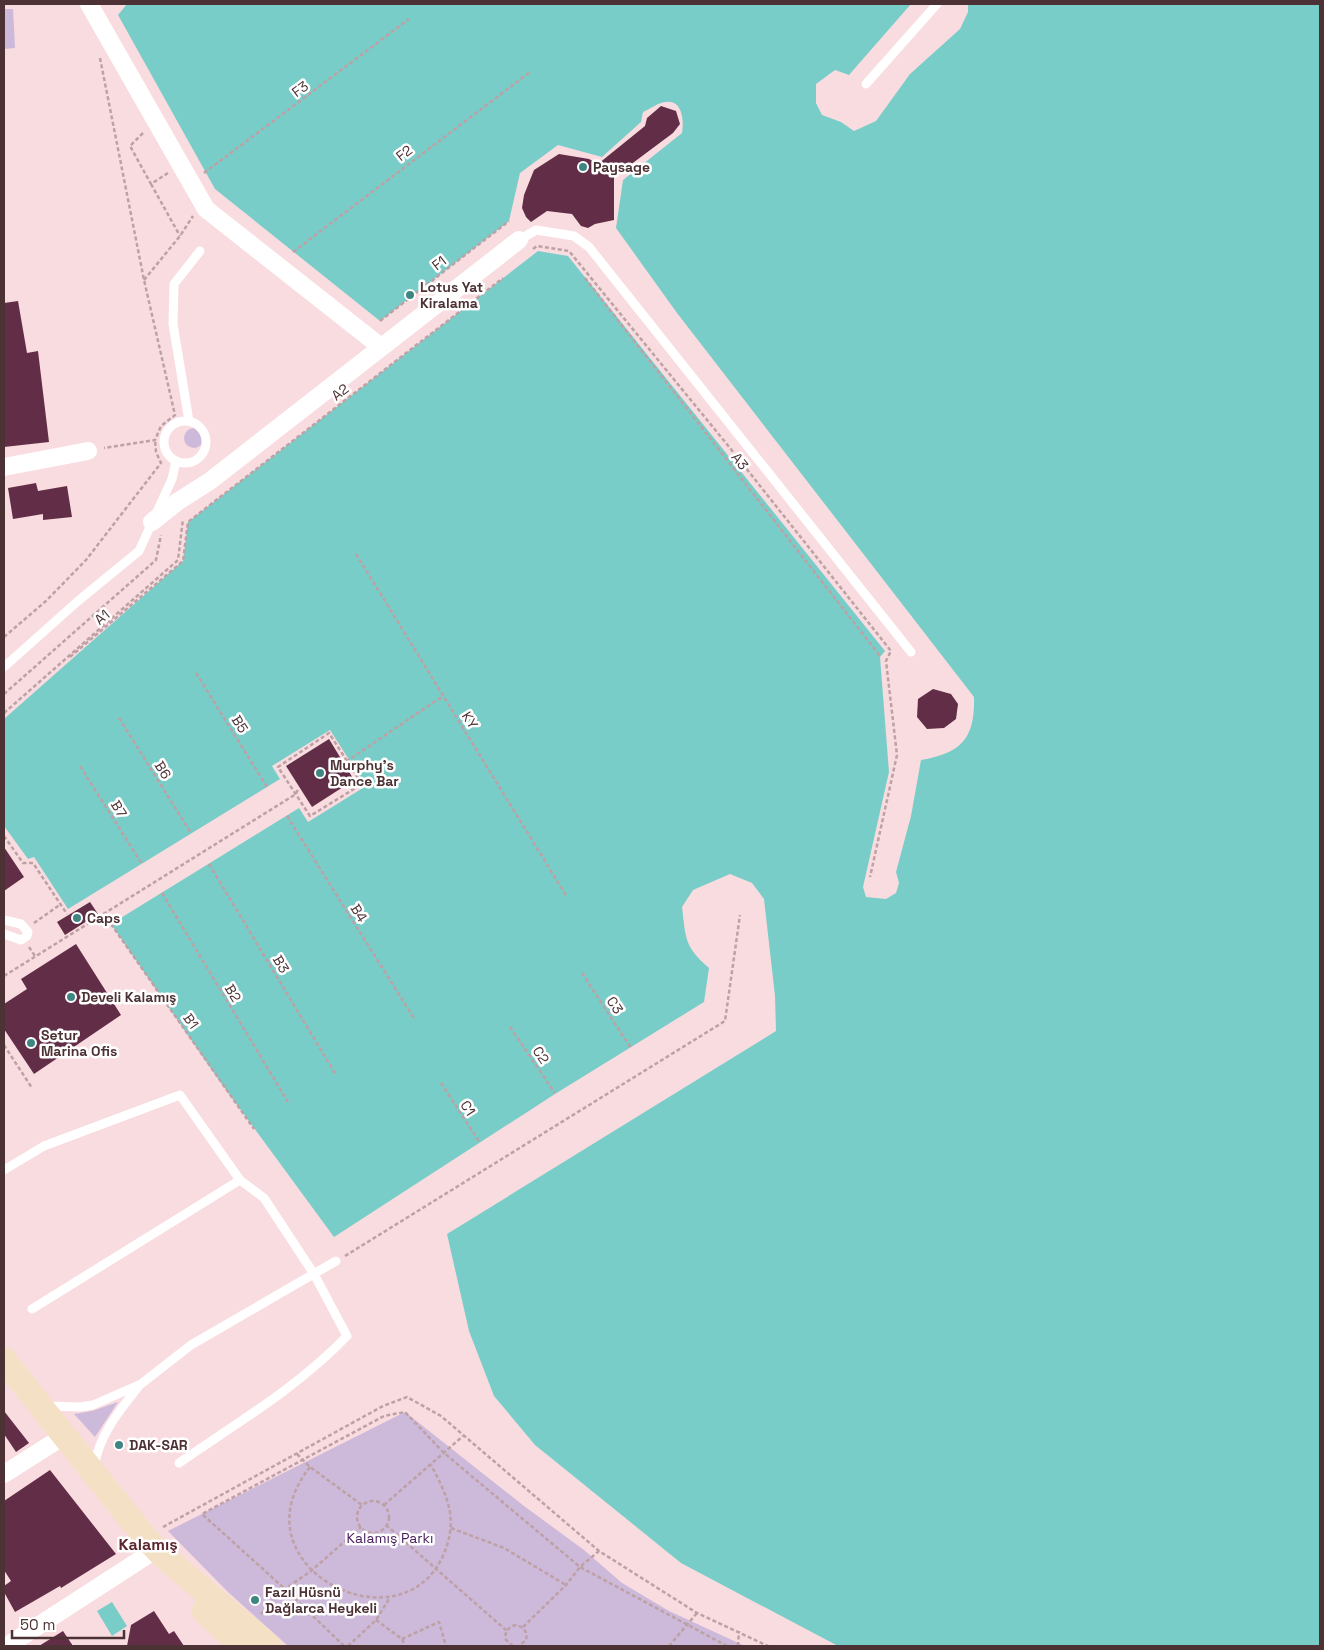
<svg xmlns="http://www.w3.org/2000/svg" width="1324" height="1650" viewBox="0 0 1324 1650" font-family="'Space Grotesk',sans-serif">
<rect width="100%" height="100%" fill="#f9dcdf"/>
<g fill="#cdb9da">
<path d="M4,9H13L15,48L4,49Z"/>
<circle cx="194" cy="438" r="10"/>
<path d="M118,1402L95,1437L74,1414L92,1411Z"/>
<path d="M405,1412L524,1506L584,1550L622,1583L669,1611L745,1646H288L228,1592L168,1531Z"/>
</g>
<g fill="#79cdc9">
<path d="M127,4H911L849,75L835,70L816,84V103L822,115L841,122L854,131L876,121L910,74L960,29L968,12V4H1320V1646H838L681,1563L535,1445L494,1396L469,1331L447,1234L776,1031L775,996L764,899L752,883L730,874L693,890L682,907C686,939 684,946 709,968L704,1002L555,1094L334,1237L221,1083L111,924L299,808L308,822L366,786L330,730L272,766L280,779L68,909L34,857L28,859L4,826V719L183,561L188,522L538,251L568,256L885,651L880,657L889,772L863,887L866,897L886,899L896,893L899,883L896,872L911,816L921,760C962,753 975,738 974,697L677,313L616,228L623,180L682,133C684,122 683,100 666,102C659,102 650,109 643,112L641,122L602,157L558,145L520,173L509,221L380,321L215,189L118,15Z"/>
<path d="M112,1602L127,1626L112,1636L97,1611Z"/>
</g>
<g fill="#622d47">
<path d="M661,106L676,111L680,124L673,133L614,177V220L595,224L588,228L581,226L572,214L547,211L531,222L526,217L522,208L524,195L534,170L559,154L589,159L598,164L645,126L647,118Z"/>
<path d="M18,301L27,353L38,351L49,442L4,447V303Z"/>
<path d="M36,483L38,491L67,486L72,517L43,520V514L13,519L8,488Z"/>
<path d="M933,689L951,694L958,704L956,719L944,728L927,729L917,717L918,699Z"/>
<path d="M329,739L354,780L312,807L286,766Z"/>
<path d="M4,847L24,877L4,891Z"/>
<path d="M90,902L98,914L65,935L57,922Z"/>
<path d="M76,944L121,1015L34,1074L4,1029V1004L27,989L21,979Z"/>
<path d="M4,1411L29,1443L16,1452L4,1434Z"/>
<path d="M50,1470L116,1554L61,1588L60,1586L15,1612L4,1592V1586L11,1581L4,1570V1501Z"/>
<path d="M154,1611L169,1634L174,1631L184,1646H127L131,1625Z"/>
<path d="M63,1631L73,1646H39Z"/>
</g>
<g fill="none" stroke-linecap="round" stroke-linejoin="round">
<g stroke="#bda1a4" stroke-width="2.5" stroke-dasharray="4 2.5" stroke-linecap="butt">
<path d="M100,58L144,280L175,415L161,426L155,440L104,448"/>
<path d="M143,133L130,146L151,184L168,173"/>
<path d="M204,173L409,19"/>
<path d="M151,184L180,236"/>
<path d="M533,249L537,246L569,251L730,448L891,651L886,661L897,755L870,877"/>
<path d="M293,252L530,72"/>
<path d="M585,278L880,656"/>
<path d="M144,280L180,236L193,216"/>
<path d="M380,321L509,221"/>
<path d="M356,554L567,897"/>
<path d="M4,637L46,601L86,560L161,463L156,452L155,440"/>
<path d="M70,657L183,561L188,522L503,278"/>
<path d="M196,673L267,787"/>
<path d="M4,694L156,560L161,535"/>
<path d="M4,713L178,560L183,519"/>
<path d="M119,718L191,833"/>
<path d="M347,761L329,733L278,767L310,816L362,784L347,761L443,696"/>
<path d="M80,766L142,864"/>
<path d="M287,816L415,1020"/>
<path d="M4,836L23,863H33L67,914"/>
<path d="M209,864L336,1075"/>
<path d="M162,893L288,1102"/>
<path d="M34,923L61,904"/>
<path d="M111,924L254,1129"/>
<path d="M29,947L35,956"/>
<path d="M582,973L631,1048"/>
<path d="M4,976L296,794L298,789"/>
<path d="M510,1027L555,1093"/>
<path d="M4,1045L32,1088"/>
<path d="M441,1083L480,1143"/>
<path d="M345,1256L725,1021L740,915"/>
<path d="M297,1454L310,1467L362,1505"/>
<path d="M310,1467C232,1565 397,1650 442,1558C459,1521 449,1499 431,1465"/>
<circle cx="373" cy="1517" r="16"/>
<path d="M384,1505L463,1436"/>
<path d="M386,1525L507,1631"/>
<path d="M163,1527L383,1406L407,1397L441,1416L599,1551L697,1613L768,1646"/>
<path d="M451,1528L504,1548L566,1585"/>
<path d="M261,1614L285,1589L311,1571L361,1527"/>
<path d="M376,1620L402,1639L405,1646"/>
<path d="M523,1627L566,1585L580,1567L599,1551"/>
<path d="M402,1639L439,1622L446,1646"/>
<path d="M344,1646L285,1589L202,1514L384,1416L405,1412L444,1453L580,1567L727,1646"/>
<path d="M348,1646L376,1620L389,1599"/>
<path d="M513,1646L506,1640C504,1632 508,1627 516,1625C524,1627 528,1632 526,1640L519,1646"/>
<path d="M669,1646L697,1613"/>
<path d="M738,1646L739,1631"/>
</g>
<g stroke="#fff" stroke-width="9">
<path d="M866,84L937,4"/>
<path d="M519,240L536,230L574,236L589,247L911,652"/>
<path d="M189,421L173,324L174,284L200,251"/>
<circle cx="185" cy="442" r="21"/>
<path d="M4,667L78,601L139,551L172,479L176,461"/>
<path d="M4,920L21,924L28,932L27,936L21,940L4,934"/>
<path d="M4,1170L44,1146L180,1095L240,1180"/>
<path d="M32,1309L240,1180L264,1198L314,1274L347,1336C298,1387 237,1423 179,1463"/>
<path d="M47,1406L80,1407L93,1405L141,1384L191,1345L336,1261"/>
<path d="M94,1467C99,1435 119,1411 139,1386"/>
</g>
<g stroke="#fff" stroke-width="18">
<path d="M89,4L206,209L381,347"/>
<path d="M4,467L88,451"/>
<path d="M152,522L177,502L210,481L519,240"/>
<path d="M4,1474L53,1443"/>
<path d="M7,1646L146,1556"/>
</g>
<g stroke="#f4e0c4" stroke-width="25">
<path d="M4,1360L144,1536L163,1556L269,1646"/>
<path d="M204,1611L241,1646"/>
</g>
</g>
<g fill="#3f8683" stroke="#fff" stroke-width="2">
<circle cx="583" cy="167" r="5"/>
<circle cx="410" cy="295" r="5"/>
<circle cx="320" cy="773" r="5"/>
<circle cx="77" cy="918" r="5"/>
<circle cx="71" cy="997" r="5"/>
<circle cx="31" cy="1043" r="5"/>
<circle cx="119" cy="1445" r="5"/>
<circle cx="255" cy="1600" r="5"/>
</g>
<g text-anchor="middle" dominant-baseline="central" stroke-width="5" stroke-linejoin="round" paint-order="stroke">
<g font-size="14" fill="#4d3235" stroke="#fff">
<text transform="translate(300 89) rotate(-37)">F3</text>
<text transform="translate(404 153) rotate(-38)">F2</text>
<text transform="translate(439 263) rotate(-38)">F1</text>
<text transform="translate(340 392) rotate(-38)">A2</text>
<text transform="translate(740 461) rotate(52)">A3</text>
<text transform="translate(102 617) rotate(-40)">A1</text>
<text transform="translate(470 720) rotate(58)">KY</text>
<text transform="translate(240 724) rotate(58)">B5</text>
<text transform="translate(163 770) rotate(58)">B6</text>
<text transform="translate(119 809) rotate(58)">B7</text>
<text transform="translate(359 913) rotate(58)">B4</text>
<text transform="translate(281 964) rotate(59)">B3</text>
<text transform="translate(233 993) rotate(59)">B2</text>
<text transform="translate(615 1005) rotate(57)">C3</text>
<text transform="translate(191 1021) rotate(55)">B1</text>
<text transform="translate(541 1055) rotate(56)">C2</text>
<text transform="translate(468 1108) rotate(57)">C1</text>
</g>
<g font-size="14" font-weight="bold" fill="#4d3235" stroke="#fff" text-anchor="start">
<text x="593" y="167">Paysage</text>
<text x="420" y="287">Lotus Yat<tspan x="420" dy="16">Kiralama</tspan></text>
<text x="330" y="765">Murphy's<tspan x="330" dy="16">Dance Bar</tspan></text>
<text x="87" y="918">Caps</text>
<text x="81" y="997">Develi Kalamış</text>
<text x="41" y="1035">Setur<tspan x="41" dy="16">Marina Ofis</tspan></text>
<text x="129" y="1445">DAK-SAR</text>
<text x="265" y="1592">Fazıl Hüsnü<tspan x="265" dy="16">Dağlarca Heykeli</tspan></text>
</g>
<g font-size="14" fill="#49205f" stroke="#fff">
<text x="390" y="1538">Kalamış Parkı</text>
</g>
<g font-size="16" font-weight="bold" fill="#5b252e" stroke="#fff">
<text x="148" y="1544">Kalamış</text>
</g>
</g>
<rect width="1324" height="1650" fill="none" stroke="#4d3235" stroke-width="10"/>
<path d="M12 1630v8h112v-8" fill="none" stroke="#4d3235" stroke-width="2.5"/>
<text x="20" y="1630" font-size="15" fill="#4d3235" stroke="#ffffff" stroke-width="4" paint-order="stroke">50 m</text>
</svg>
